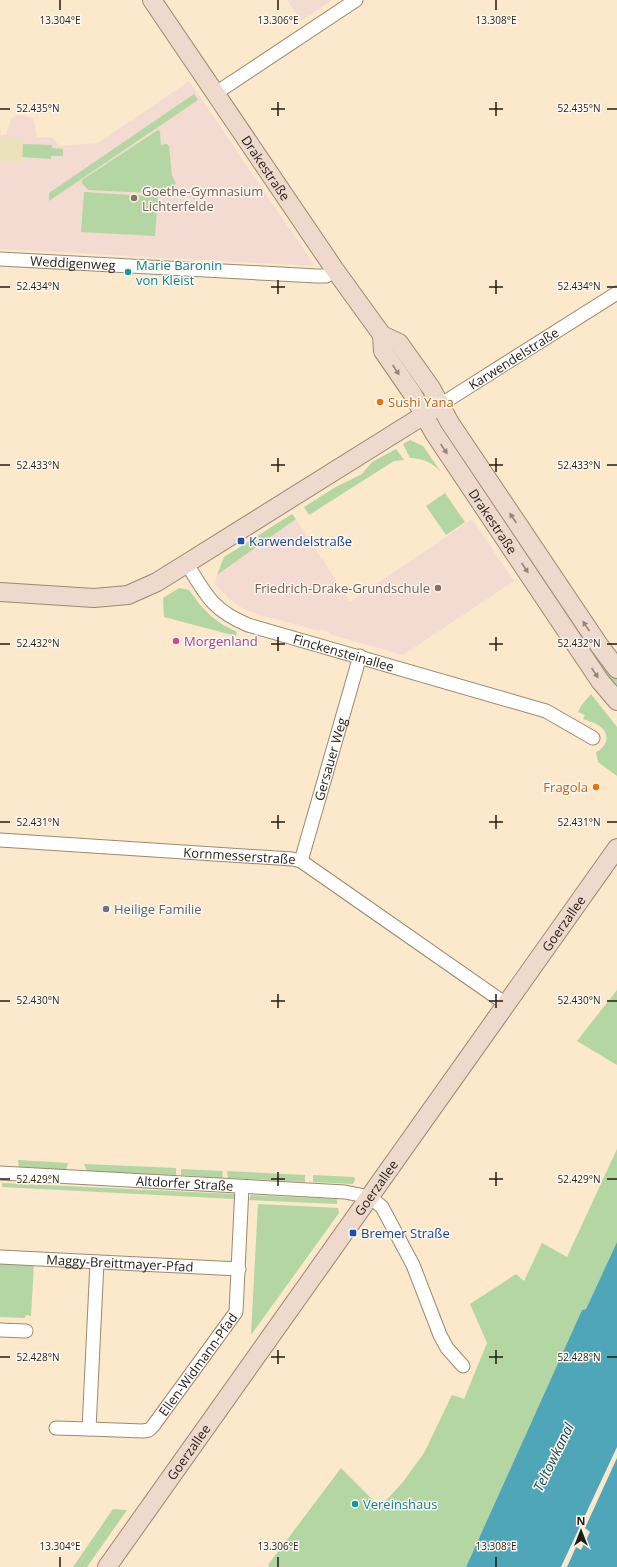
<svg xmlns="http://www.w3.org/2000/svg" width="617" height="1567" viewBox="0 0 617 1567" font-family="'Open Sans',sans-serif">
<rect width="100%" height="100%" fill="#fce8cb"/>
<g fill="#f4dbd2">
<path d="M287,0H332L301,21Z"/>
<path d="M189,81L315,266L0,249V125L1,135H6L11,119L17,115H25L32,118L34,121L37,137L53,138L59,146L98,143Z"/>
<path d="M296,519L350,602L472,519L514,581L403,655L329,634V632L320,629L319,631L260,615L242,608L228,598L215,584L217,575Z"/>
</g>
<g fill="#b3d6a2">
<path d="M194,94L198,100L49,201V193Z"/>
<path d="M158,130L160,132L161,145L167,144L169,146L172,176L176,183C172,191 162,193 153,191L150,193L88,190L82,183V180Z"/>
<path d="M23,144L52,145V148L63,149V156H51V159L22,157Z"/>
<path d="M84,192L158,197L155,236L81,232Z"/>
<path d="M446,431L617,679V691L442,434Z"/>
<path d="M410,440L423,446L441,472C433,463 422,458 410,458L403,444Z"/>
<path d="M396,449L404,460L394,461L309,515L304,507L334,488L362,474L372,462Z"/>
<path d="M445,493L465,522L446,535L426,506Z"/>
<path d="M292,514L296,519L217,575L224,557Z"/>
<path d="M179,588L189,590L201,606L211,616L223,625L237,632L236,636L164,617L163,598Z"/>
<path d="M591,694L617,727V776L598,762L596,752C608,747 611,732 598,725C594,722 588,721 583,719L585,715L578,712L581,706Z"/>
<path d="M617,990V1065L577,1041Z"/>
<path d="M617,1149V1242L586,1309L582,1310L466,1567H270L268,1565L341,1468L380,1507L403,1482L424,1453L452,1395L464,1399L487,1343L470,1304L516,1274L524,1281L542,1243L567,1257Z"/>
<path d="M18,1161V1160L68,1163L66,1170L19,1167Z"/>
<path d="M84,1164L176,1168V1175L87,1171Z"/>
<path d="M181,1169L223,1171L222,1178L181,1175Z"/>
<path d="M227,1171L305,1175V1182L228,1178Z"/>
<path d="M313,1175L354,1177L355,1179L353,1184L313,1182Z"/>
<path d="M2,1183L234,1194L235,1199L2,1187Z"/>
<path d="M251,1195L337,1199V1204L249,1200Z"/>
<path d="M258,1204L338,1208L339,1213L251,1335Z"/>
<path d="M0,1261L34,1263L31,1316L26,1315L25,1318L0,1317Z"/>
<path d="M113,1509L127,1510L87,1567H73Z"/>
</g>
<path fill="#ebe2bc" d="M0,137L23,139L22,163L0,162Z"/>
<path fill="#4ea6b8" d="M617,1242V1567H466L582,1310L586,1309Z"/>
<path fill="#fce8cb" d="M617,1447V1458L585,1528L590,1532L581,1550L576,1547L567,1567H561Z"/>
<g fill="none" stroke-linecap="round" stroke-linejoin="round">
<g stroke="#9b896f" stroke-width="15">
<g id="street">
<path d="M216,93L356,0"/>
<path id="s1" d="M0,259L317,276H326L335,270"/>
<path id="s2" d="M440,405L617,293"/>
<path id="s3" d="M187,564C206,595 212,610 248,625L546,711L593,738"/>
<path id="s4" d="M0,840L292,859L301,861L506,1004"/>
<path id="s5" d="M301,861L360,656"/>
<path id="s6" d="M0,1173L345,1192L370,1197L382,1207L413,1265L440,1335L447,1348L463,1366"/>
<path id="s7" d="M0,1257L239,1269"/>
<path d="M0,1330L26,1331"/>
<path d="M56,1428L89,1429L97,1262"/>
<path id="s8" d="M89,1429L143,1431L149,1430L153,1426L236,1312L242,1187"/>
</g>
</g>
<g stroke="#9b896f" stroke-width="20">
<g id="secondary">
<path id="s9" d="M152,0L335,270L382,335L399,343L431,388L450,423L599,645L617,669"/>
<path id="s10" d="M382,335L383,351L412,393L434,433L600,681L617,701"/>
<path d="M0,592L94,598L128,595L157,582L440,405"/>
<path id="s11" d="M107,1567L617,848"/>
</g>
</g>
<use href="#street" stroke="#fff" stroke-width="13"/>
<use href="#secondary" stroke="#eed9cc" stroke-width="18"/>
</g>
<defs><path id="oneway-solid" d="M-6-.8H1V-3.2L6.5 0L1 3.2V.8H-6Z"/></defs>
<g fill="#938478">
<use href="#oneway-solid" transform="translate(396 370) rotate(56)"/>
<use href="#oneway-solid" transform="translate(444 449) rotate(56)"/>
<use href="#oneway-solid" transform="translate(513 518) rotate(-124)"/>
<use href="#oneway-solid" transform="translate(525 568) rotate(56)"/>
<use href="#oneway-solid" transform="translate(586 626) rotate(-124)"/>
<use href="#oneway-solid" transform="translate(595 673) rotate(56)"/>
</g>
<path fill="none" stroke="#241d12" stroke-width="1.5" d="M60,0V10M278,0V10M496,0V10M278,102V116M496,102V116M0,109H10M271,109H285M489,109H503M607,109H617M278,280V294M496,280V294M0,287H10M271,287H285M489,287H503M607,287H617M278,458V472M496,458V472M0,465H10M271,465H285M489,465H503M607,465H617M278,637V651M496,637V651M0,644H10M271,644H285M489,644H503M607,644H617M278,815V829M496,815V829M0,822H10M271,822H285M489,822H503M607,822H617M278,994V1008M496,994V1008M0,1001H10M271,1001H285M489,1001H503M607,1001H617M278,1172V1186M496,1172V1186M0,1179H10M271,1179H285M489,1179H503M607,1179H617M278,1350V1364M496,1350V1364M0,1357H10M271,1357H285M489,1357H503M607,1357H617M60,1557V1567M278,1557V1567M496,1557V1567"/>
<g fill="#8d6e63" stroke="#fcf8f2" stroke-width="1.5">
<circle cx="134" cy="198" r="4"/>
<circle cx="438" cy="588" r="4"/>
</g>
<g fill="#0f9aa8" stroke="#fcf8f2" stroke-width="1.5">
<circle cx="128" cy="272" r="4"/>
<circle cx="355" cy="1504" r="4"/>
</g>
<g fill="#e8710a" stroke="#fcf8f2" stroke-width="1.5">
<circle cx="380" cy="402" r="4"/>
<circle cx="596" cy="787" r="4"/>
</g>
<g fill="#1a4fb4" stroke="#fcf8f2" stroke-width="1.5">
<rect x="237" y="537" width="8" height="8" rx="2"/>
<rect x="349" y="1229" width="8" height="8" rx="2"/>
</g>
<circle fill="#d1479c" stroke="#fcf8f2" stroke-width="1.5" cx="176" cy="641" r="4"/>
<circle fill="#6b7280" stroke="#fcf8f2" stroke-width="1.5" cx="106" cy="909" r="4"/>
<g text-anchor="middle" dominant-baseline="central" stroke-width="3" stroke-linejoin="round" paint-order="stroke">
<g font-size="13" fill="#241d12" stroke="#fcf8f2">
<text stroke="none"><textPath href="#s9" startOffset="203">Drakestraße</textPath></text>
<text stroke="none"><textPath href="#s1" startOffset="73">Weddigenweg</textPath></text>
<text stroke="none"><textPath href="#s2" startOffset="87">Karwendelstraße</textPath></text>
<text stroke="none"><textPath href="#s10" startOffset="219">Drakestraße</textPath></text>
<text stroke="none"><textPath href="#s3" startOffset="188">Finckensteinallee</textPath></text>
<text stroke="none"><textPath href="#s5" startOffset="106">Gersauer Weg</textPath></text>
<text stroke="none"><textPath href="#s4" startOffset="240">Kornmesserstraße</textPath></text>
<text stroke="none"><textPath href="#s11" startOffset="789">Goerzallee</textPath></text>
<text stroke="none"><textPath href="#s6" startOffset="185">Altdorfer Straße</textPath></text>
<text stroke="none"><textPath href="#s11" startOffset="465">Goerzallee</textPath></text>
<text stroke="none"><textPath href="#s7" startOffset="120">Maggy-Breittmayer-Pfad</textPath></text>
<text stroke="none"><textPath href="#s8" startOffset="142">Ellen-Widmann-Pfad</textPath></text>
<text stroke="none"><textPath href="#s11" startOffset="141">Goerzallee</textPath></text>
</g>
<g font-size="13" fill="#785e54" stroke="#fcf8f2" text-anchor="start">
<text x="142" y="191">Goethe-Gymnasium<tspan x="142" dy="15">Lichterfelde</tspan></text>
<text x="430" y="588" text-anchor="end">Friedrich-Drake-Grundschule</text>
</g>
<g font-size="13" fill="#0d838f" stroke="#fcf8f2" text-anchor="start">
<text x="136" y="265">Marie Baronin<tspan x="136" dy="15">von Kleist</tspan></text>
<text x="363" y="1504">Vereinshaus</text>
</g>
<g font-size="13" fill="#c56008" stroke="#fcf8f2" text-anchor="start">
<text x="388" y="402">Sushi Yana</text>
<text x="588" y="787" text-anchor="end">Fragola</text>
</g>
<g font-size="13" fill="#164399" stroke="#fcf8f2" text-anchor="start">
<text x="249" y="541">Karwendelstraße</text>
<text x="361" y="1233">Bremer Straße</text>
</g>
<g font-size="13" fill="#b23c85" stroke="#fcf8f2" text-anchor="start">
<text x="184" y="641">Morgenland</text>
</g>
<g font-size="13" fill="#5b616d" stroke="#fcf8f2" text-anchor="start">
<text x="114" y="909">Heilige Familie</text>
</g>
<g font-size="14" font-style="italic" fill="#1d454e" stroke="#fcf8f2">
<text transform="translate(553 1457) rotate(-64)">Teltowkanal</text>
</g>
</g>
<g font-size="10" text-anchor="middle" fill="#241d12" stroke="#fcf8f2" stroke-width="3" stroke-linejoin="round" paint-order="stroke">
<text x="60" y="24">13.304°E</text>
<text x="278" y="24">13.306°E</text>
<text x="496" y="24">13.308°E</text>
<text x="38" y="112">52.435°N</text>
<text x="579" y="112">52.435°N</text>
<text x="38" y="290">52.434°N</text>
<text x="579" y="290">52.434°N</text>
<text x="38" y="469">52.433°N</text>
<text x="579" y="469">52.433°N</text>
<text x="38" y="647">52.432°N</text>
<text x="579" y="647">52.432°N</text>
<text x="38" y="826">52.431°N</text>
<text x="579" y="826">52.431°N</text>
<text x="38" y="1004">52.430°N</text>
<text x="579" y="1004">52.430°N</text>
<text x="38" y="1183">52.429°N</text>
<text x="579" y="1183">52.429°N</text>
<text x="38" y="1361">52.428°N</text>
<text x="579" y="1361">52.428°N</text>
<text x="60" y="1550">13.304°E</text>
<text x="278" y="1550">13.306°E</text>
<text x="496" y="1550">13.308°E</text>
</g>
<g transform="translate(581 1531)" stroke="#fcf8f2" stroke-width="3" paint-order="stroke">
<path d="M0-3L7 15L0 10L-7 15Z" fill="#241d12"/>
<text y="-6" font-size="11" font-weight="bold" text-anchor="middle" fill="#241d12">N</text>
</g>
</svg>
